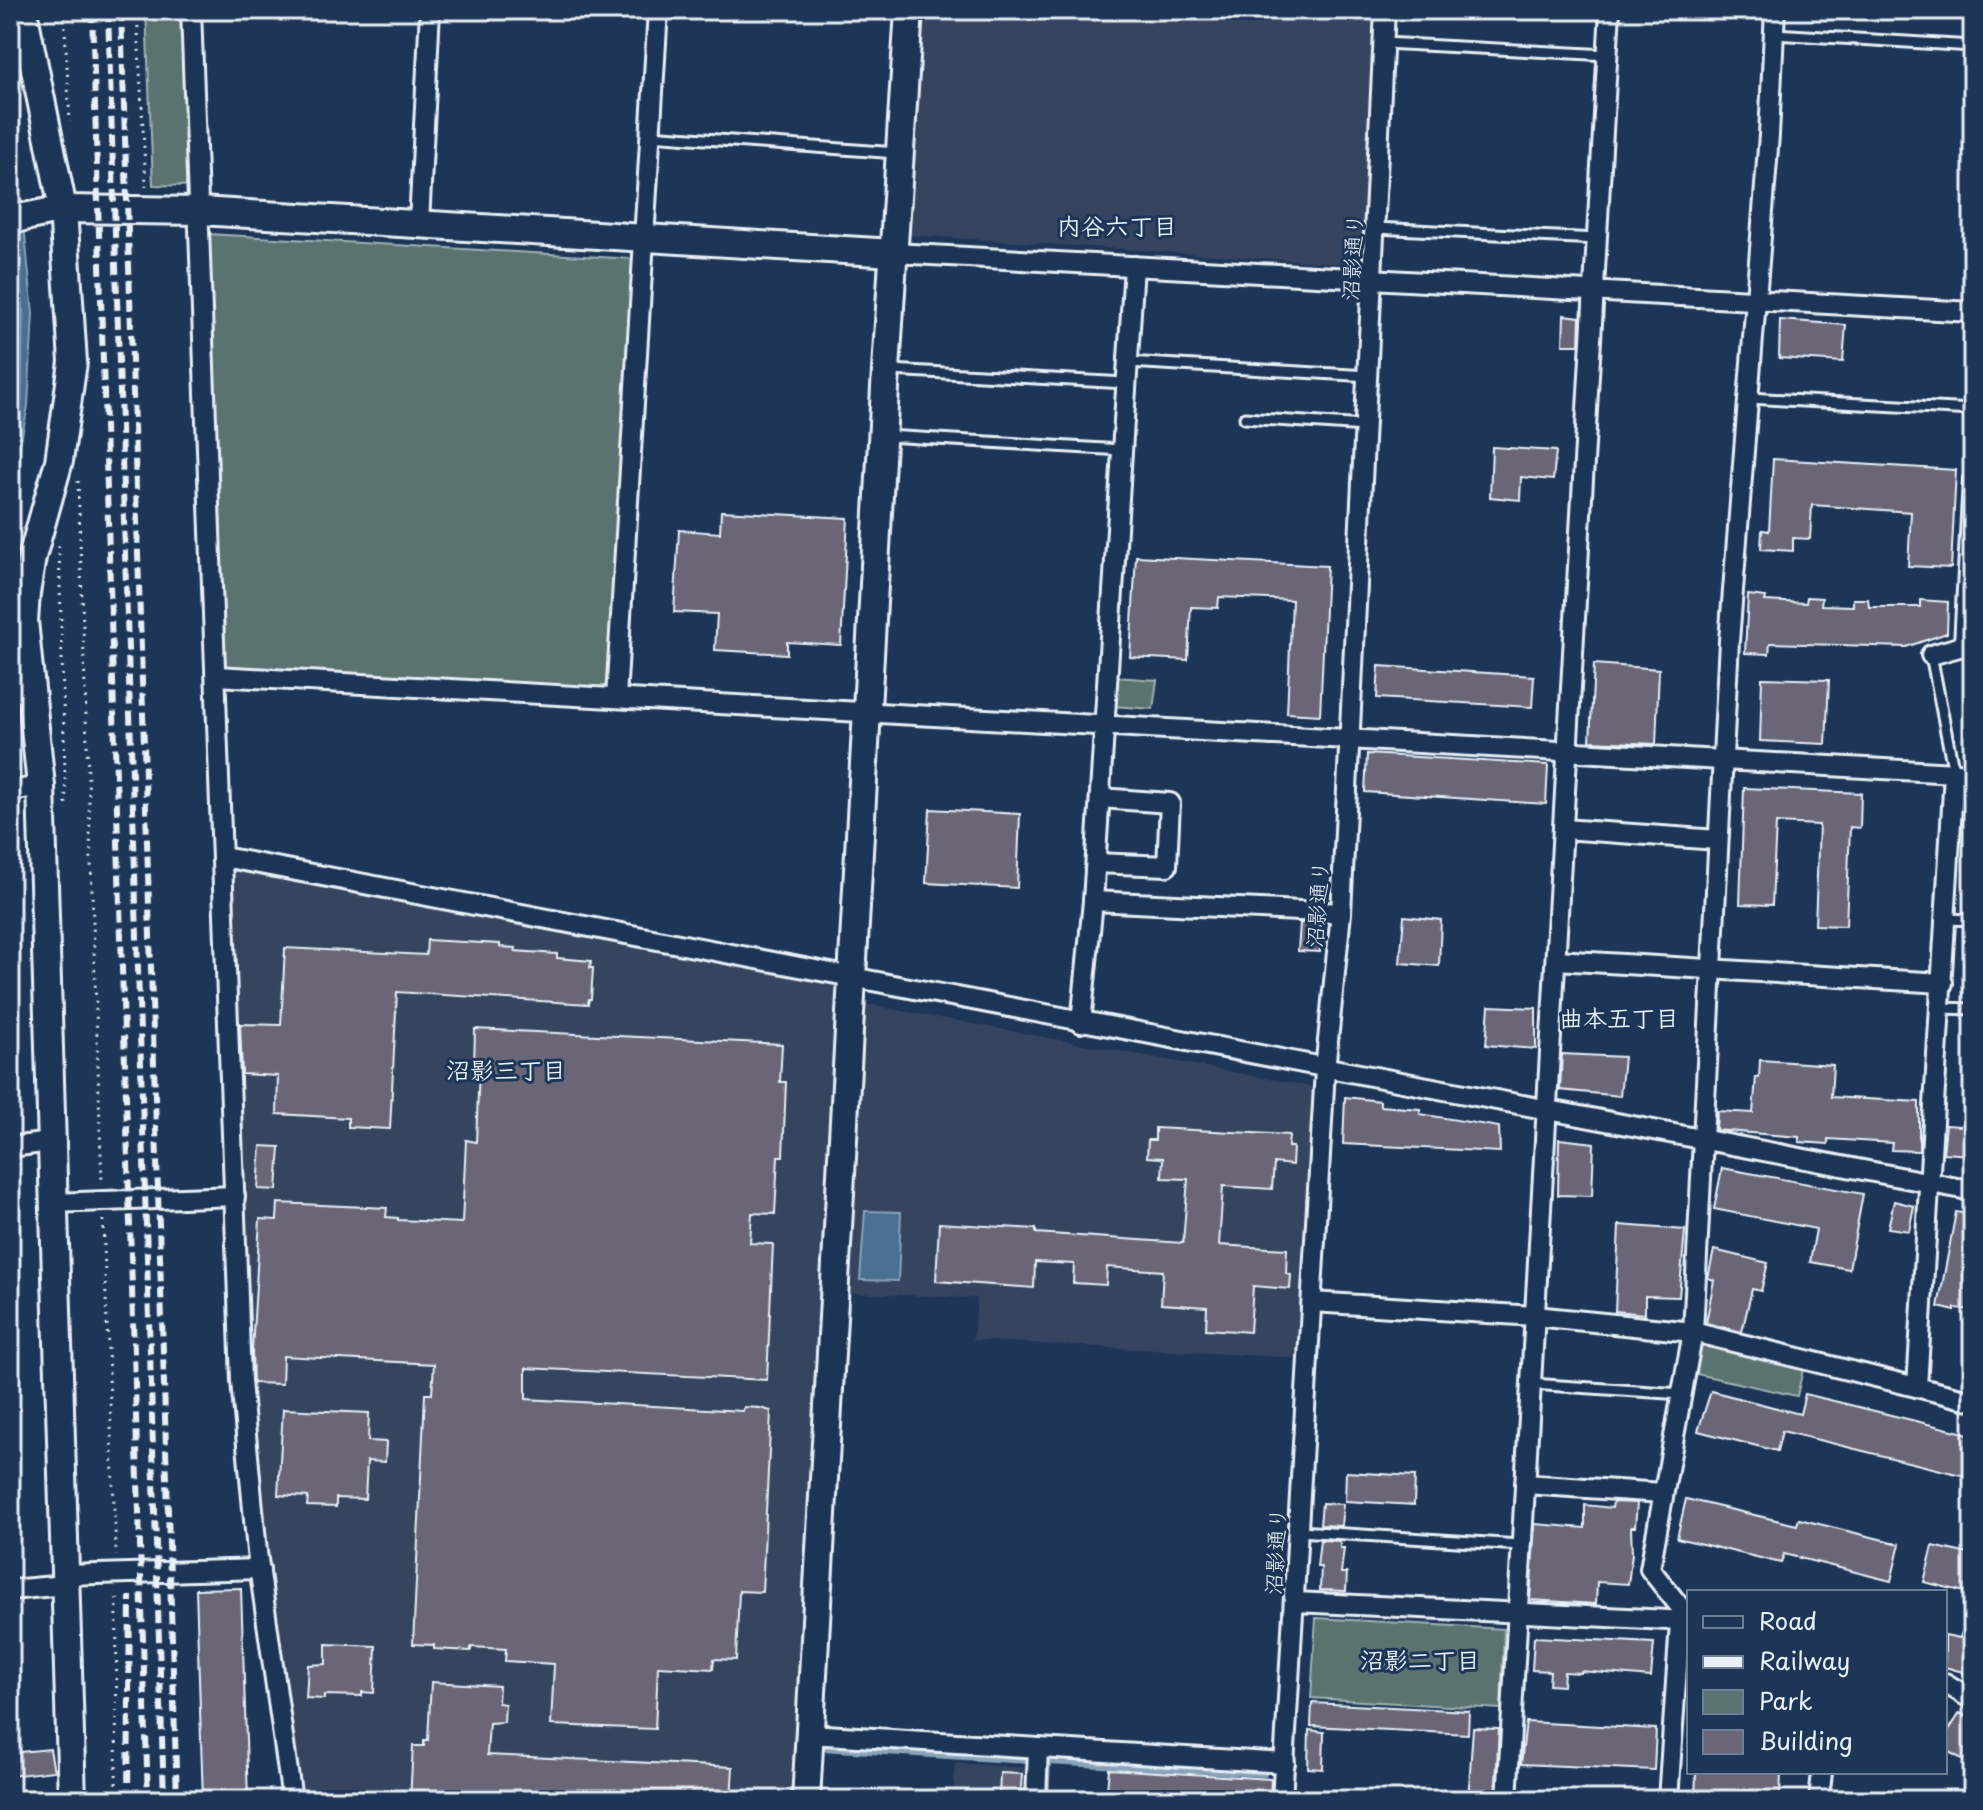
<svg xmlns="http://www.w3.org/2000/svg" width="1983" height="1810" viewBox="0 0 1983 1810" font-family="'Playpen Sans','Klee One',sans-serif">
<rect width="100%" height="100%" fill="#1d3557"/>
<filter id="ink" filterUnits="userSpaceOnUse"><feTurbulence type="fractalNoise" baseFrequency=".0125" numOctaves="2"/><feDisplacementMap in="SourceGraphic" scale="16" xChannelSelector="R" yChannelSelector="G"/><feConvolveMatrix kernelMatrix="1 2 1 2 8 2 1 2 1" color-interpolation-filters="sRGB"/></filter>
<g filter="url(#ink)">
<g fill="#344461">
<path d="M924,10H1374L1363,265L909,235Z"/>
<path d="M223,857L852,979L806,1800H292L257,1552Z"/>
<path d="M865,1004L1313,1087L1297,1358L973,1340L977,1298L851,1293Z"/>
<path d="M955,1763L1032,1768L1030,1800H953Z"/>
</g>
<g fill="#5a7370" stroke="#a1b2b4" stroke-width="2">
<path d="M146,10H184L192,186L153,185Z"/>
<path d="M208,234L633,259L607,684L600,689L222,666Z"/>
<path d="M1115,677L1157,680L1153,709L1113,706Z"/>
<path d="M1712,1342L1804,1365L1797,1396L1692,1373L1695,1352Z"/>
<path d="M1316,1618L1504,1629L1501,1709L1311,1698Z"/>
</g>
<g fill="#496f91" stroke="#89a3ba" stroke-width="2">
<path d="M10,160L20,185L33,314L28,406L10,494V463L21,398L23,304L10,233Z"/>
<path d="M865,1211L901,1212L898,1281L860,1280Z"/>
</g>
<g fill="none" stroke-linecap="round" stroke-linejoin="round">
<g stroke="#89a3ba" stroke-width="6">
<path d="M822,1748L1029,1761"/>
<path d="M1046,1800L1048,1762L1264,1774"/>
</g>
</g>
<g fill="#6b6678" stroke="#e8f1f8" stroke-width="2">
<path d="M1564,315L1580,317L1579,345H1563Z"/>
<path d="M1780,320L1846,325L1843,362L1779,358Z"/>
<path d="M1492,447L1556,451L1553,480L1521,477L1520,500L1490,497Z"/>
<path d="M1773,459L1956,470L1951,568L1908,566L1911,512L1812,505L1810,539L1793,538V551L1761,549L1762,530L1769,531Z"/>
<path d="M721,511L848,518L841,645L787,642V654L715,650L717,614L674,612L679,530L720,533Z"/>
<path d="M1136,556L1327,566L1320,715L1287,713L1292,600L1219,597L1218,608L1191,607L1188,660L1130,657Z"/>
<path d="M1748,595L1766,597L1765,601L1806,603L1807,597L1822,598L1821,605L1853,606V599H1868L1869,607H1920V600L1948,602L1947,633L1906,647L1770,643L1769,654L1745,653Z"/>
<path d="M1594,664L1659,669L1656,744L1590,741Z"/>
<path d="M1379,666L1534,676L1532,707L1377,698Z"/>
<path d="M1762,678L1829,680L1826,744L1760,741Z"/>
<path d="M1367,754L1548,765L1546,804L1365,792Z"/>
<path d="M1744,788L1861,793L1860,828L1850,827L1846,926L1815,925L1819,825L1776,823L1772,905L1740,904Z"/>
<path d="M930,809L1020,814L1017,888L926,883Z"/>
<path d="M1404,916L1441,920L1439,966L1400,963Z"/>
<path d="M1300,923L1321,924L1320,952L1298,951Z"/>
<path d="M427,940L500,944V947L516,948L515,951L557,954V958L591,961L590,968H593L591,999H589L588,1004L397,992L390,1129L348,1127V1118L277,1114L278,1076L242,1074L240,1024L281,1025L285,948L426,955Z"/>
<path d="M1489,1006L1536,1008V1049L1486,1045Z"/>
<path d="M475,1029L782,1044L780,1082H786L783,1156H778L775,1214L752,1213L750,1243L773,1244L767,1380L526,1368V1399L743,1411L744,1407L760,1408L771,1411L762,1592L739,1591L736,1660L714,1659L713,1669L658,1666L655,1729L551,1725L554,1664L505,1661L506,1649L471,1647V1651L434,1649V1645L413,1644L425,1394H432L434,1364L283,1356L282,1384L253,1383L252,1350L260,1219L277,1220L278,1203L387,1208L386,1217L398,1218V1220L462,1223L466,1140L476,1142L479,1068H474Z"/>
<path d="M1562,1054L1624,1057L1620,1096L1560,1090Z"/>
<path d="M1760,1060L1833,1065L1831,1097L1919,1102V1151L1891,1150L1892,1143L1828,1139V1144L1799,1142V1137L1716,1130L1717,1111L1753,1113L1756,1077L1759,1078Z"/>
<path d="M1345,1097L1380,1101V1106L1420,1109V1114L1499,1127L1500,1152L1343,1144Z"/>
<path d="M1946,1125L1973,1127V1155L1943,1153Z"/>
<path d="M1155,1128L1289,1135L1288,1147H1293L1292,1165L1274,1163L1272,1189L1223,1186L1219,1245L1287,1249L1286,1273L1291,1275L1290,1289L1253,1286L1250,1332L1206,1329L1207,1307L1161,1304L1163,1271L1107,1267L1106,1285L1073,1283L1074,1264L1035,1262L1034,1288L936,1281L939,1223L1036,1229V1233L1183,1243L1188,1179L1162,1178L1163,1158L1147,1157L1148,1140H1155Z"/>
<path d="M1559,1139L1594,1143L1592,1196L1558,1195Z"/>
<path d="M261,1146L280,1147L277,1190L258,1189Z"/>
<path d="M1722,1168L1863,1194L1849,1269L1810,1262L1816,1229L1714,1209Z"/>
<path d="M1894,1201L1914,1206L1909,1231L1888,1228Z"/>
<path d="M1956,1212L1973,1215V1276L1970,1294L1973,1295V1310L1955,1308V1311L1938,1307Z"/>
<path d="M1619,1225L1685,1230L1679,1297L1645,1296V1314L1615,1311Z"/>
<path d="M1714,1250L1768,1263L1761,1291L1752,1289L1742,1332L1706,1323L1714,1280L1708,1278Z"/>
<path d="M1711,1391L1800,1414L1805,1394L1973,1435V1478L1782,1431L1777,1451L1698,1431Z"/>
<path d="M283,1409L369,1413L368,1441L386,1442L385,1462L367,1461L365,1499L336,1498V1507L307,1506L308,1497L278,1495Z"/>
<path d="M1346,1472L1415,1476L1414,1505L1345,1501Z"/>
<path d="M1686,1499L1797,1525L1799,1519L1900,1544L1891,1581L1784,1554L1781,1563L1677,1538Z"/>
<path d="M1613,1502L1637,1503L1635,1527H1631L1632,1554L1628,1584L1597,1582L1596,1604L1530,1600L1535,1524L1585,1528V1505L1612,1508Z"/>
<path d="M1322,1503L1343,1504L1341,1526L1320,1525Z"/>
<path d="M1320,1540L1340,1541V1548H1344L1341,1573H1347L1346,1591L1320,1590L1321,1567H1317Z"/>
<path d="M1933,1546L1973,1555V1594L1924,1582Z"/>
<path d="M241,1588L248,1800H203L196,1589Z"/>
<path d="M1970,1608L1973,1609V1675L1945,1667V1635L1960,1638Z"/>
<path d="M1534,1637L1654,1643L1651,1677L1581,1671V1673L1564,1672L1563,1686L1549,1685L1550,1671L1532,1670Z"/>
<path d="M326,1644L376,1646L374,1693L362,1692V1696L324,1695V1699L306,1698L308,1665L326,1664Z"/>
<path d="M431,1682L499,1686L498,1703L505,1704L504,1722L489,1723L487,1755L733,1767L731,1800H410L413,1746H424V1740H428Z"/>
<path d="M1312,1703L1469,1711L1468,1734L1311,1726Z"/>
<path d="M1960,1713L1973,1720V1765L1945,1750V1736Z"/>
<path d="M1526,1722L1656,1729L1654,1770L1521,1764Z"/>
<path d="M1473,1728L1499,1729L1495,1800H1468Z"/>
<path d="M1309,1730L1324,1732L1323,1769L1308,1768Z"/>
<path d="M50,1749L54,1771L10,1776V1753Z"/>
<path d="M1109,1769L1271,1779L1270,1800H1106Z"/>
<path d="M1696,1772H1781L1780,1800H1695Z"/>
<path d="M1000,1773L1022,1774L1020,1800H999Z"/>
</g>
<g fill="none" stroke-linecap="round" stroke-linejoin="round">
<g stroke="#e8f1f8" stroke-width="15">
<g id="lane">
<path d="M1774,34L1973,46"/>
<path d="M1384,43L1608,55"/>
<path d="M650,135L897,153"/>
<path d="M1376,228L1597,239"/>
<path d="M1128,362L1369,376"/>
<path d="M890,370L1126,383"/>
<path d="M1748,398L1973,410"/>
<path d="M1245,418L1365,426"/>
<path d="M886,436L1122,450"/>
<path d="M1931,655L1954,773"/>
<path d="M1946,919L1973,920"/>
<path d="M1941,1008L1973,1009"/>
<path d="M1531,1384L1682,1394"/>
<path d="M1299,1531L1520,1545"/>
</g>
</g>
<g stroke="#e8f1f8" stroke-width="24">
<g id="street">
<path d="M191,10L241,1381L257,1552L292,1800"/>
<path d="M419,223L430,10"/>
<path d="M894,253L1973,312"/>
<path d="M1964,644L1973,480"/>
<path d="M1931,655L1973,643"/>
<path d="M217,676L1973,774"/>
<path d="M10,693L31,689"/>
<path d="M616,698L658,10"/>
<path d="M10,791L41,786"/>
<path d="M1563,829L1718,840"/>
<path d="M223,857L1973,1191"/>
<path d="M1096,863L1167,866L1170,803L1100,798"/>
<path d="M1093,901L1341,913"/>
<path d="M1556,960L1943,983"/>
<path d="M1081,1023L1093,901L1134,266"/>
<path d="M10,1147L51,1142"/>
<path d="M53,1203L235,1196"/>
<path d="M1312,1302L1535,1316L1693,1332L1973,1401"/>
<path d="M1917,1387L1954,773"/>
<path d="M1525,1484L1663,1493"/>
<path d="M65,1575L260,1569"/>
<path d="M10,1590L65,1585"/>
<path d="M1295,1602L1689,1621"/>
<path d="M1945,1683L1973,1700"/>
<path d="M809,1734L1285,1763"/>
<path d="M1036,1800L1038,1748"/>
<path d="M1282,1800L1325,1070L1341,913L1385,10"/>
<path d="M1507,1800L1610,10"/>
<path d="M1668,1800L1681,1608L1650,1569L1693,1332L1729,641L1769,135L1775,10"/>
<path d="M1819,1800L1822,1772"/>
</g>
</g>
<g stroke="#e8f1f8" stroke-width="32">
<g id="secondary">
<path d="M23,10L63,209L73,362L59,461L32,557L26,593L24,621L41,786L72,1800"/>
<path d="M10,220L63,209L200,211L894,253"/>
<path d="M806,1800L886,370L909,10"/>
</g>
</g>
<g stroke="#e8f1f8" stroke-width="3" stroke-dasharray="2 6" stroke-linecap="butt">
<path d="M64,10L70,122"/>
<path d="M137,10L146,187"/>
<path d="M78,481L102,1184"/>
<path d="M59,546L66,810"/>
<path d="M103,1220L116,1556"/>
<path d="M116,1800L117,1592"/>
</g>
<use href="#lane" stroke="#1d3557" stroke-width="9"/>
<use href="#street" stroke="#1d3557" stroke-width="18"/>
<use href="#secondary" stroke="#1d3557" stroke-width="26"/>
<g stroke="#e8f1f8" stroke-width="6" stroke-dasharray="12 6" stroke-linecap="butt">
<path d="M92,10L148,1800"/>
<path d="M108,10L164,1800"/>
<path d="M121,10L177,1800"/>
<path d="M128,1800L130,1596"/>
</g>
</g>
</g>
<g text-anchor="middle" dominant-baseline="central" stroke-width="6" stroke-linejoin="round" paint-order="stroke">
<g font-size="22" fill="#e8f1f8" stroke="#1d3557">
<text transform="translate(1351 257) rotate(-87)">沼影通り</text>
<text transform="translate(1316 904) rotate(-86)">沼影通り</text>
<text transform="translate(1274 1551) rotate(-87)">沼影通り</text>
</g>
<g font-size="24" font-weight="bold" fill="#e8f1f8" stroke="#1d3557">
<text x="1117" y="225">内谷六丁目</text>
<text x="1619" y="1017">曲本五丁目</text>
<text x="506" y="1069">沼影三丁目</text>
<text x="1420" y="1659">沼影二丁目</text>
</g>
</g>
<rect width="1983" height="1810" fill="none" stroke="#1d3557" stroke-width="40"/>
<rect x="20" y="20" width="1943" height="1770" fill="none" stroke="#e8f1f8" stroke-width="3" filter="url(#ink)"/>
<rect x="1687" y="1590" width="260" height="184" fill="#1d3557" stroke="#6e8097" stroke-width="2"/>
<rect x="1703" y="1616" width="40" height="12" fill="#1d3557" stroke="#6e8097" stroke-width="2"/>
<text x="1759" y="1630" font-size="24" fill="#e8f1f8">Road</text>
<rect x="1703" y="1656" width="40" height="12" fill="#e8f1f8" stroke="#6e8097" stroke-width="2"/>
<text x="1759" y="1670" font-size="24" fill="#e8f1f8">Railway</text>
<rect x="1703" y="1690" width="40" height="24" fill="#5a7370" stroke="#6e8097" stroke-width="2"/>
<text x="1759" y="1710" font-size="24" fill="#e8f1f8">Park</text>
<rect x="1703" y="1730" width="40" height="24" fill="#6b6678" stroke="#6e8097" stroke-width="2"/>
<text x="1759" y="1750" font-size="24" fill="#e8f1f8">Building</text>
</svg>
